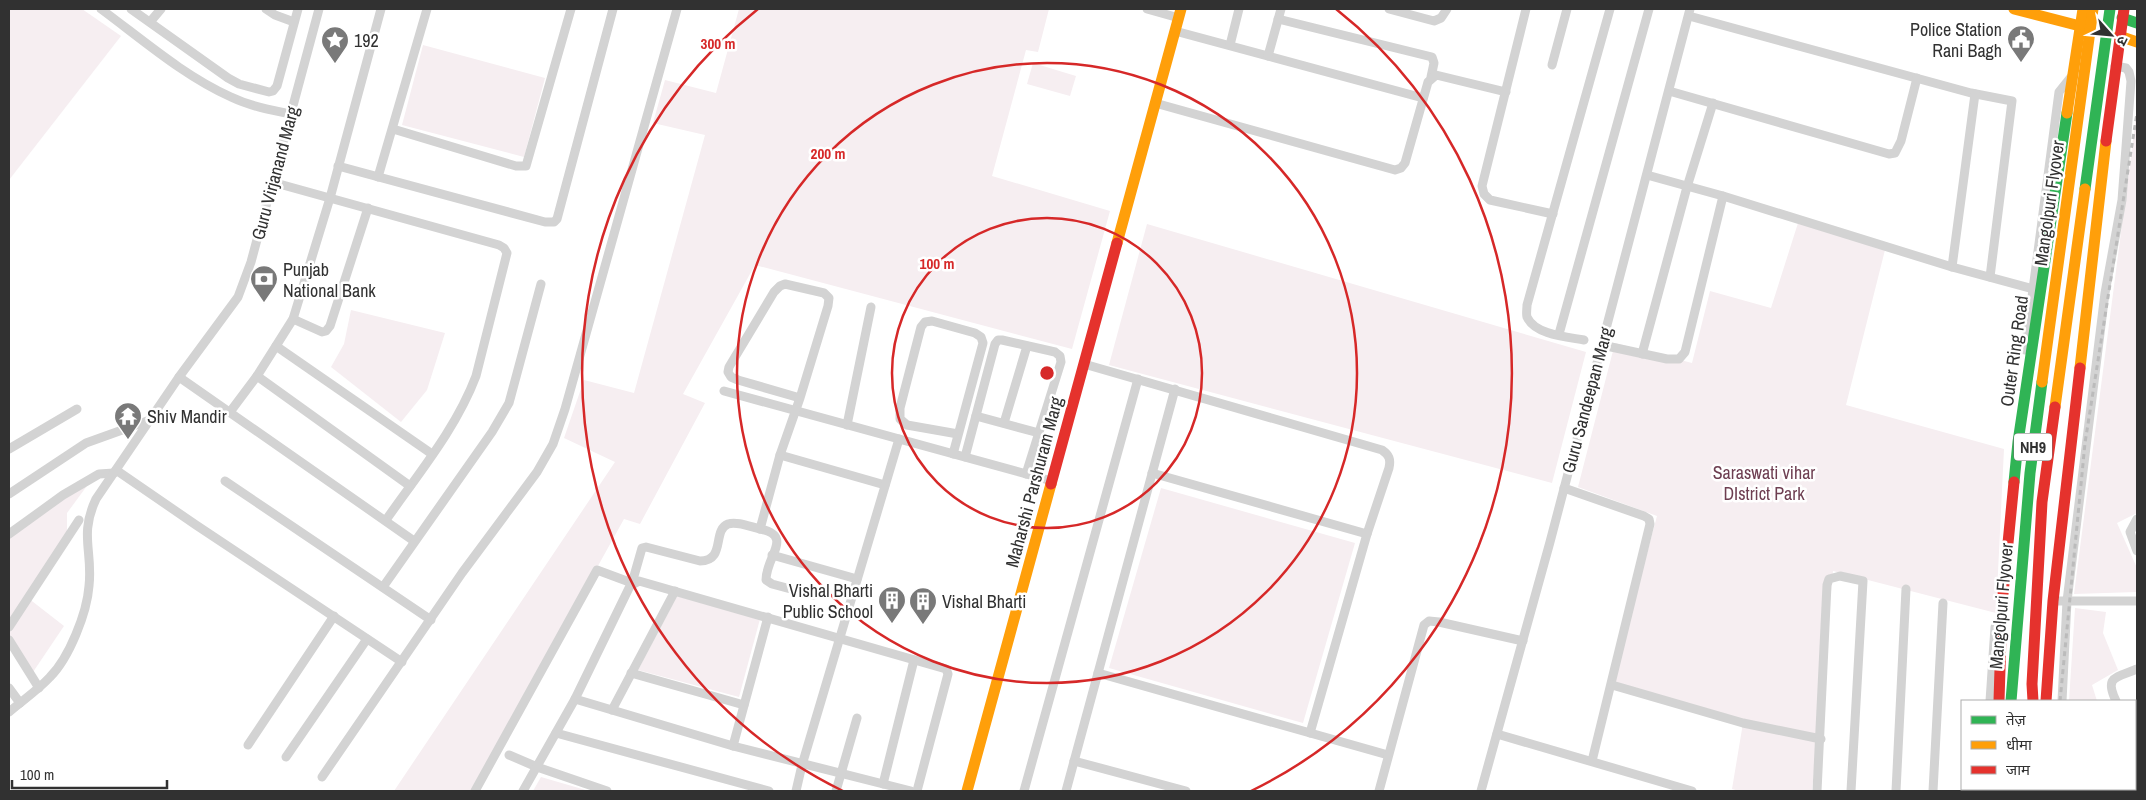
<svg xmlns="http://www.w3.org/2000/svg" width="2146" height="800" viewBox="0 0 2146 800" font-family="'Archivo Narrow','Noto Sans Devanagari',sans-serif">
<rect width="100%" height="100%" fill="#fff"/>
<g fill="#f6eef1">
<path d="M9,9H82L121,36L9,180Z"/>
<path d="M739,9H1049L1038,52L1026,50L992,176L1110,211L1072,349L755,265L683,394L705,403L640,524L624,519L473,791H394L615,462L564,438L584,380L634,393L705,135L653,123L665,80L716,93Z"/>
<path d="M423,45L545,78L524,157L402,125Z"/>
<path d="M1033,63L1076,76L1070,96L1027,84Z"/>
<path d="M2137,109V513L2117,523L2137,568V592L2074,594Z"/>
<path d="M1798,223L1886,246L1846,405L2004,449L1996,613L1833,571L1812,791H1739L1732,789L1743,723L1612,685L1657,516L1578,487L1615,343L1692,363L1710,291L1771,308Z"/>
<path d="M1147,224L1586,352L1552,483L1109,365Z"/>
<path d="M351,310L445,333L427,390L401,422L331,367L344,344Z"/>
<path d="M92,479L67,513V541L28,598L64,626L31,675L9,639V536Z"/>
<path d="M1161,488L1355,543L1303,723L1109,668Z"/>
<path d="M677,596L760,619L739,697L638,670Z"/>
<path d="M2075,608L2106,612L2103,633L2118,670L2092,685L2097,701H2069Z"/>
<path d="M541,777L589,791H533Z"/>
</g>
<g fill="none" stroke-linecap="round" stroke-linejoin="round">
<g stroke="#d3d3d3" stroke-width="9">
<path d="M101,9C143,40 184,76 231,97C250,106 270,110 291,114"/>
<path d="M131,9L228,78L239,84L269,92L273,91L277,86L298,9"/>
<path d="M266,9L275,15L294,22"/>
<path d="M1147,9L1179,18"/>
<path d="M1389,9L1434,21L1441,18L1447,9"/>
<path d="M1526,9L1482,186L1484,194L1490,200L1553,214"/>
<path d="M1689,16L1971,93L2012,101L1990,277"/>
<path d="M1278,19L1432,57L1434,63L1431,77"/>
<path d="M150,22L161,9"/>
<path d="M1175,31L1423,98"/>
<path d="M1230,45L1239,9"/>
<path d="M1268,56L1281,9"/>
<path d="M1552,65L1567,9"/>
<path d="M1669,91L1889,154L1895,153L1901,141L1917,78"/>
<path d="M1155,103L1395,170L1401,168L1405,163L1428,82L1436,75L1506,92"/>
<path d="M393,129L516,166H526L571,9"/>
<path d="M338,166L545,222H554L557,219L613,9"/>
<path d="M1647,175L1723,196L1952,267L2033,289"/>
<path d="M378,177L427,9"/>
<path d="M272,182L499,245L504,248L507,253L476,376C456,429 418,474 386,520"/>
<path d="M1952,267L1975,94"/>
<path d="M293,319L322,332L326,331L330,326L368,208"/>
<path d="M1559,334L1649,9"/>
<path d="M1584,340C1568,337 1535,335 1527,317C1526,314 1527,309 1527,305L1610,9"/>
<path d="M1602,345L1667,359H1679L1685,352L1723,196"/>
<path d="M276,346L432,454"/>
<path d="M2025,350L2059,92L2071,77"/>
<path d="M1642,354L1687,187L1713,103"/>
<path d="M1084,364L1382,450C1389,455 1391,459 1389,468L1367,534L1310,733"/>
<path d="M257,376L410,486"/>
<path d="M179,377L414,541"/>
<path d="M724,391L1052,481"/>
<path d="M230,412L257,376L293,319L330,198L381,9"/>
<path d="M976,416L1039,433"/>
<path d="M1004,423L1027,346"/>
<path d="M847,425L871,307"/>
<path d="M9,449L77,409"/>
<path d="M953,454L983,343L981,337L975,333L932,321L925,322L921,327L900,408V419L907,425L958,434"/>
<path d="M780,455L885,485"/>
<path d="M965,457L995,344L998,340H1002L1055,352L1060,356L1061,362L1026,474"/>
<path d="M116,470L196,525L402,662"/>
<path d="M1152,473L1367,534"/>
<path d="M225,481L431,620"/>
<path d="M1564,488L1644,516L1649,519L1650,524L1592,761"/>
<path d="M9,494L86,443L150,420"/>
<path d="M2137,519L2130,532L2137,551"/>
<path d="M760,529C794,536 766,556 766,580L772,584L813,595"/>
<path d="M9,534L63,495L99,474L114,473"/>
<path d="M772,555L857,579"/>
<path d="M383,587L492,432L509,403L541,284"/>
<path d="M2053,601H2137"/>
<path d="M9,627L79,520"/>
<path d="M9,640L39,688"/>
<path d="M631,673L744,705"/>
<path d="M1098,673L1388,755"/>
<path d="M1612,685L1743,723L1821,739"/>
<path d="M9,688L20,703"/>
<path d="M575,699L733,746L911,791"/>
<path d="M1990,701L1995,627"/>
<path d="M2062,701L2067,601L2105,293L2122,200L2131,81L2129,72L2126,68L2115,66"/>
<path d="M2116,701C2104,676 2116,678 2137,669"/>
<path d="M612,710L675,591"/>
<path d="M9,712C23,700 38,690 50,677C69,658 87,613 89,586C93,551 79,535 96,499L179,377L238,297L251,262L319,9"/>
<path d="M556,733L769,791"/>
<path d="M1497,734L1692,791"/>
<path d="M248,745L334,616"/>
<path d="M733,746L768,617"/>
<path d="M509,755L537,767L607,791"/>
<path d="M286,757L367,639"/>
<path d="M1074,761L1186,791"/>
<path d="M322,777L462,573L537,472L553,444L565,409L677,9"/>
<path d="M883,784L914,660"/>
<path d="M2113,789L2114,791"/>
<path d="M475,791L597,570L632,583L642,548L646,547L700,561C726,561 712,530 728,524C737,521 751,527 760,529L780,455L800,398L828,306L829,298L824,293L785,284L780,286L774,292L729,367L728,372L731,377L738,380L800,398"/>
<path d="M523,791L575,699L630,586L639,581L946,669L948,674L917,791"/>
<path d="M796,791L802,765L899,439"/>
<path d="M836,791L857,718"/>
<path d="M1024,791L1138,379"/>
<path d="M1066,791L1175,389"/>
<path d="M1379,791L1424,625L1429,621L1439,622L1523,641"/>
<path d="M1481,791L1550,542L1690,9"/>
<path d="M1817,791L1827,585L1829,579L1840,576L1863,581L1851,791"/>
<path d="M1896,791L1906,589"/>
<path d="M1933,791L1943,603"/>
<path d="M1984,791L1985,789"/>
<path d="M2057,791V789"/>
</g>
<g stroke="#30b455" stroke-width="11">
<path d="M2122,18L2137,23"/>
<path d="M2085,189L2110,9"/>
<path d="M2014,482L2018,442L2067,113"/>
<path d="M2011,701L2030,473L2042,382"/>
</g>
<g stroke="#ff9f0a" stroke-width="11">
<path d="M2014,9L2080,26"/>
<path d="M2119,36L2137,42"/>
<path d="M2067,113L2083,9"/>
<path d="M1117,243L1181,9"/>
<path d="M2080,368L2106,141"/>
<path d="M2042,382L2093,9"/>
<path d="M2055,407L2085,189"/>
<path d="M2036,789V791"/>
<path d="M967,791L1051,484"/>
</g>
<g stroke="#e5322d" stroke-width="11">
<path d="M2106,141L2124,9"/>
<path d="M1051,484L1117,243"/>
<path d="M1999,701L2002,604L2014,482"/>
<path d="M2033,701L2032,684L2042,502L2055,407"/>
<path d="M2046,701L2053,601L2080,368"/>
<path d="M2005,789V791"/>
</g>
<g stroke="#bbb" stroke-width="3" stroke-dasharray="5 4" stroke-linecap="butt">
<path d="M2060,701L2085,443L2137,113"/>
<path d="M2052,791V789"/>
</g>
</g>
<g fill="none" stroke="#d62828" stroke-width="2.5">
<circle cx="1047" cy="373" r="155"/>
<circle cx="1047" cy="373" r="310"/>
<path d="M843 791A465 465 0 0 1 758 9M1336 9A465 465 0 0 1 1251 791"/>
</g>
<defs>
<g id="civic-pin" transform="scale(1.4375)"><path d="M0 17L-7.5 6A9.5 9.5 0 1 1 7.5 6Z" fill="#797979" stroke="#fff"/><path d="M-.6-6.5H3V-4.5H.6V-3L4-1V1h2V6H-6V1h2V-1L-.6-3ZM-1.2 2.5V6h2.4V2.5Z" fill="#fff"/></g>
<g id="sight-pin" transform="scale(1.4375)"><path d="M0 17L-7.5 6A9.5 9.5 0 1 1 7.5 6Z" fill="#797979" stroke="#fff"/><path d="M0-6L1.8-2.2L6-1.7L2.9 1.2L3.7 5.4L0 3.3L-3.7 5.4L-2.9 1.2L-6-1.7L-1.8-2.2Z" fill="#fff"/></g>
<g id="bank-pin" transform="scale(1.4375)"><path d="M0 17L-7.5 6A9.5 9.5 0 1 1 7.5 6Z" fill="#797979" stroke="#fff"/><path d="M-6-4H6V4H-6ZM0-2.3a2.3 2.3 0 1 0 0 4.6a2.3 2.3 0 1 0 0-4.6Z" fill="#fff"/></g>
<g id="temple-pin" transform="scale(1.4375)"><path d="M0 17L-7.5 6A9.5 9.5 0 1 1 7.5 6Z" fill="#797979" stroke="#fff"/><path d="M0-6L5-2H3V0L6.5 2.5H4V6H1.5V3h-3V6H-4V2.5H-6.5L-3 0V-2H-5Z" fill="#fff"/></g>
<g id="building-pin" transform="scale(1.4375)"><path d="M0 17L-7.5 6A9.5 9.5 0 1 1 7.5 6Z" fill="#797979" stroke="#fff"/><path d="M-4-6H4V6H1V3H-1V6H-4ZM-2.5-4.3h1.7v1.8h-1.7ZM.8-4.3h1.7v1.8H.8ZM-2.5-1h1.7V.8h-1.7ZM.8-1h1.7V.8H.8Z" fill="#fff"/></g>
</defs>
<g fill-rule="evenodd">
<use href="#civic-pin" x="2021" y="39"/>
<use href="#sight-pin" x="335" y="40"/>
<use href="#bank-pin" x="264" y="279"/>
<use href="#temple-pin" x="128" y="416"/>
<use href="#building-pin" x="892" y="600"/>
<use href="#building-pin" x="923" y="601"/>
</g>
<g text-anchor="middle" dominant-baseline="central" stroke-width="5" stroke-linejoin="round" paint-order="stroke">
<rect fill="#fff" stroke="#6f6f6f" stroke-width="1" x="2014" y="433.5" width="38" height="27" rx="4"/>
<g font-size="16" font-weight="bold" fill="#313131">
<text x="2033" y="447">NH9</text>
</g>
<g font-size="18" fill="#313131" stroke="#fff" text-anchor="start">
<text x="2002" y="29" text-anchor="end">Police Station<tspan x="2002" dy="21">Rani Bagh</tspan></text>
<text x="354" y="40">192</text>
<text x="283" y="269">Punjab<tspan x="283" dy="21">National Bank</tspan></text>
<text x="147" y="416">Shiv Mandir</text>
<text x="873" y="590" text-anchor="end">Vishal Bharti<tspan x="873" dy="21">Public School</tspan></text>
<text x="942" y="601">Vishal Bharti</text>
</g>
<g font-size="18" fill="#313131" stroke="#fff">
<text transform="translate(275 173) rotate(-75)">Guru Virjanand Marg</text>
<text transform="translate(2049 203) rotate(-82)">Mangolpuri Flyover</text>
<text transform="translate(2014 351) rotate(-82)">Outer Ring Road</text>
<text transform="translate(1587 400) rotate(-75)">Guru Sandeepan Marg</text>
<text transform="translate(1034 482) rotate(-75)">Maharshi Parshuram Marg</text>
<text transform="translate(2001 606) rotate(-85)">Mangolpuri Flyover</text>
</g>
<g font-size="18" fill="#6e3e51" stroke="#fff">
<text x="1764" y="472">Saraswati vihar<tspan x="1764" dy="21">DIstrict Park</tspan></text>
</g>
</g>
<circle cx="1047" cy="373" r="8" fill="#d62828" stroke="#fff" stroke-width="2.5"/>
<g font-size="15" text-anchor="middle" font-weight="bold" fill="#d62828" stroke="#fff" stroke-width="5" stroke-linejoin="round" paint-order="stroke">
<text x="718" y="49">300 m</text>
<text x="828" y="159">200 m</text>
<text x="937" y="269">100 m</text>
</g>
<rect width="2146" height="800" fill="none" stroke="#313131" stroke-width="20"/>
<rect x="1961" y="700" width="175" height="90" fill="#ffffff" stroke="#adadad"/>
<rect x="1971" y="716" width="25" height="8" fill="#30b455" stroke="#adadad"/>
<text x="2006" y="725" font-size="15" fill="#313131">तेज़</text>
<rect x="1971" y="741" width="25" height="8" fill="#ff9f0a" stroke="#adadad"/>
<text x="2006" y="750" font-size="15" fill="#313131">धीमा</text>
<rect x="1971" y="766" width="25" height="8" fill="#e5322d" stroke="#adadad"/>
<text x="2006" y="775" font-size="15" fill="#313131">जाम</text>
<g transform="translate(2111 35) rotate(117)" stroke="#ffffff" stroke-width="4" paint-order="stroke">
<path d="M0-4L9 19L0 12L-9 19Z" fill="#313131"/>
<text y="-8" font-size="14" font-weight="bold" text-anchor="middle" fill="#313131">उ</text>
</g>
<path d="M12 780v8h155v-8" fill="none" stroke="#313131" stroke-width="2.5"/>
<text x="20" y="780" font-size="15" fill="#313131" stroke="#ffffff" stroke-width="4" paint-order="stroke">100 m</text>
</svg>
